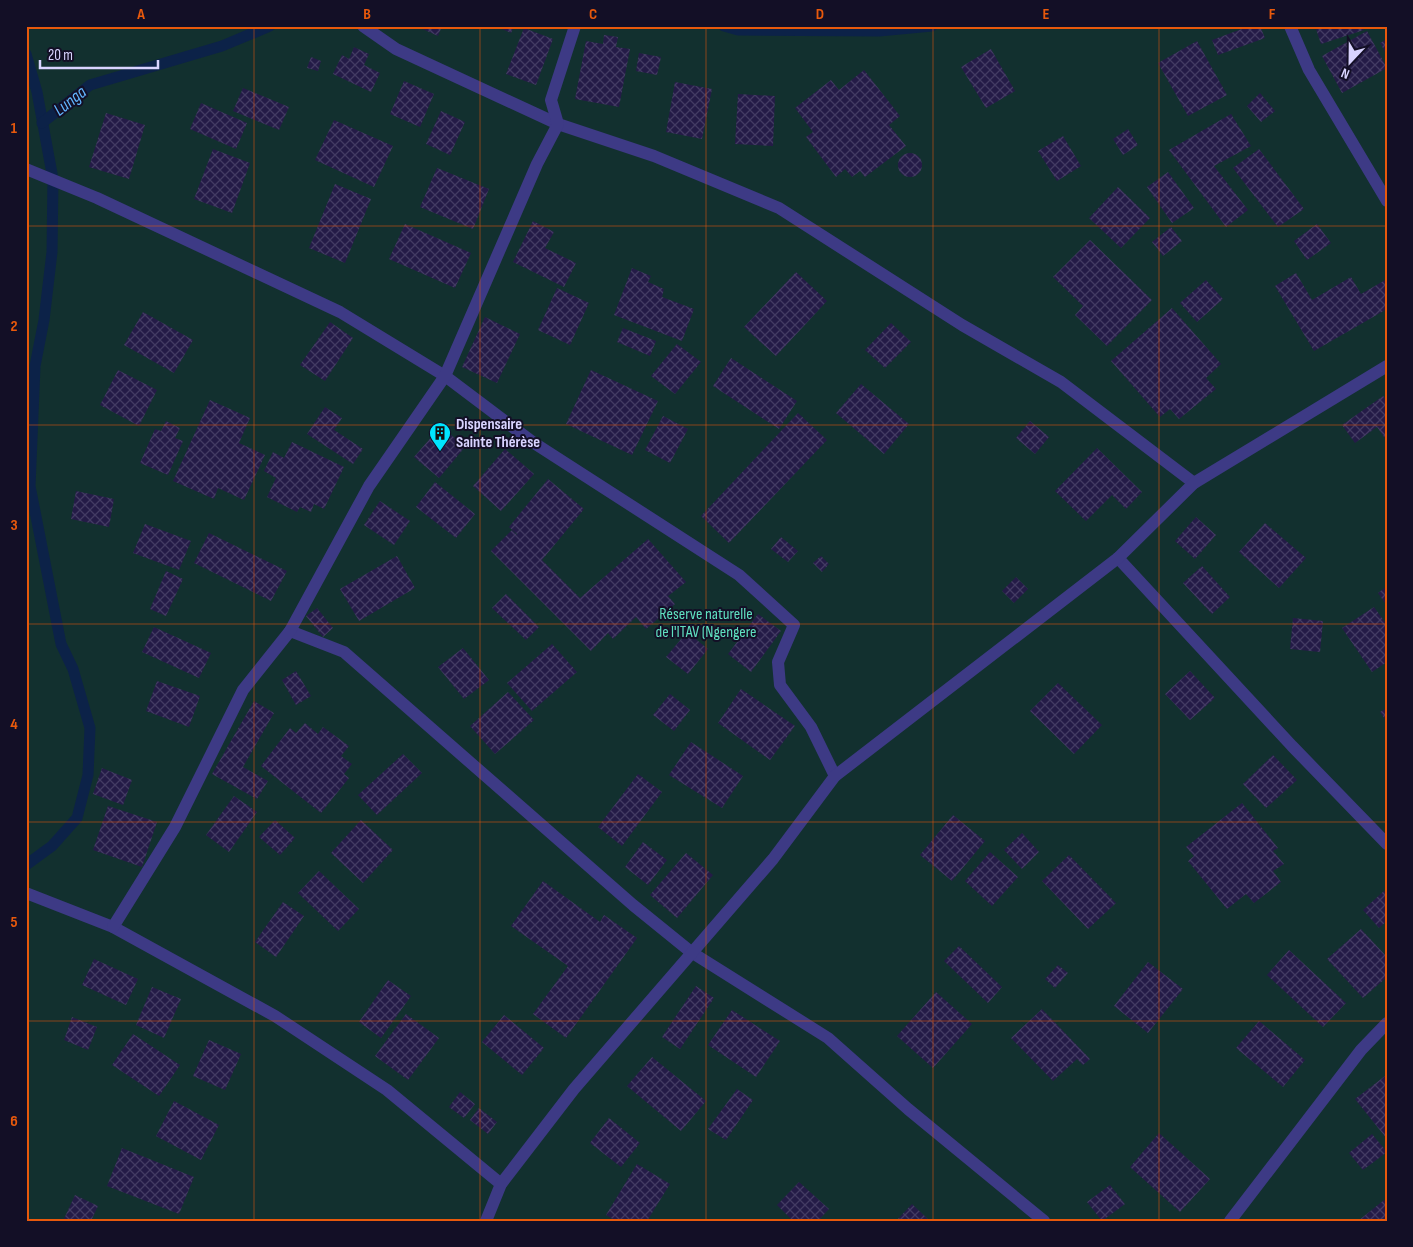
<svg xmlns="http://www.w3.org/2000/svg" width="1413" height="1247" viewBox="0 0 1413 1247" font-family="'Sofia Sans Condensed',sans-serif">
<defs>
<pattern id="building-cross-hatch" width="8" height="8" patternUnits="userSpaceOnUse" patternTransform="scale(1.25)"><rect width="8" height="8" fill="#241b47"/><path d="M0 0l8 8M0 8l8-8" fill="none" stroke="#433b63"/></pattern>
</defs>
<rect width="100%" height="100%" fill="#130f26"/>
<rect fill="#12302f" x="26" y="26" width="1361" height="1195"/>
<g fill="none" stroke-linecap="round" stroke-linejoin="round">
<g stroke="#0c2248" stroke-width="11">
<path d="M724,26L738,30L879,31L932,26"/>
<path d="M26,54L37,92L53,179L52,252L44,320L35,366L30,486L61,644L73,669L90,728L88,775L77,818L52,846L26,865"/>
<path d="M42,123L90,85L222,46L270,26"/>
</g>
</g>
<g fill="url(#building-cross-hatch)">
<path d="M416,26H442L438,36Z"/>
<path d="M495,26H514L511,33Z"/>
<path d="M1250,26H1260L1265,38L1218,55L1212,40Z"/>
<path d="M1315,26H1362L1364,30L1321,44Z"/>
<path d="M524,28L553,39L536,85L506,74Z"/>
<path d="M1367,31L1387,68L1342,93L1322,56Z"/>
<path d="M604,35L618,37L616,47L630,49L619,107L575,99L586,41L603,44Z"/>
<path d="M1387,39V55L1380,43Z"/>
<path d="M1197,41L1227,95L1188,116L1158,63Z"/>
<path d="M354,47L369,54L364,65L380,73L371,92L333,74L342,55L349,59Z"/>
<path d="M991,49L1015,91L986,108L961,67Z"/>
<path d="M639,53L661,57L657,75L636,71Z"/>
<path d="M311,57L321,61L318,71L307,68Z"/>
<path d="M864,70L900,116L889,125L906,146L865,177L860,171L852,177L845,169L836,177L806,137L813,132L795,108L831,80L839,90Z"/>
<path d="M404,81L434,94L420,127L390,114Z"/>
<path d="M675,82L712,89L702,139L666,132Z"/>
<path d="M243,88L289,107L279,130L233,111Z"/>
<path d="M1260,93L1275,111L1261,122L1247,106Z"/>
<path d="M738,94L775,96L773,146L735,144Z"/>
<path d="M201,103L247,123L236,149L190,129Z"/>
<path d="M441,111L465,122L450,155L426,144Z"/>
<path d="M106,113L145,125L129,179L89,167Z"/>
<path d="M1231,114L1251,146L1214,166L1248,210L1226,227L1169,150Z"/>
<path d="M334,120L393,146L374,187L315,160Z"/>
<path d="M1128,129L1138,145L1123,155L1113,139Z"/>
<path d="M1063,136L1081,166L1057,181L1038,151Z"/>
<path d="M213,149L250,163L232,213L194,199Z"/>
<path d="M1259,149L1304,209L1278,227L1233,168Z"/>
<circle cx="910" cy="165" r="12"/>
<path d="M437,168L489,189L473,229L420,207Z"/>
<path d="M1168,172L1194,208L1172,223L1147,187Z"/>
<path d="M335,184L371,199L345,263L309,248Z"/>
<path d="M1118,187L1150,218L1121,248L1089,218Z"/>
<path d="M533,221L554,232L545,248L576,263L564,287L513,262Z"/>
<path d="M405,224L471,253L455,288L389,259Z"/>
<path d="M1317,224L1331,243L1307,260L1294,241Z"/>
<path d="M1171,227L1182,241L1163,256L1152,242Z"/>
<path d="M1090,240L1152,300L1107,346L1075,315L1083,306L1053,277Z"/>
<path d="M632,268L651,276L648,282L664,289L662,297L694,309L682,341L614,315Z"/>
<path d="M796,272L827,301L776,356L744,327Z"/>
<path d="M1296,273L1312,300L1351,277L1361,294L1387,279V309L1314,351L1275,286Z"/>
<path d="M1206,280L1223,299L1197,322L1180,303Z"/>
<path d="M557,288L589,303L570,345L538,330Z"/>
<path d="M1172,308L1221,364L1206,378L1216,389L1179,419L1170,409L1160,417L1111,361Z"/>
<path d="M143,312L193,340L174,373L124,345Z"/>
<path d="M485,317L520,334L497,383L462,367Z"/>
<path d="M330,322L353,338L325,381L300,365Z"/>
<path d="M891,323L911,342L885,368L865,350Z"/>
<path d="M623,328L656,341L650,356L617,342Z"/>
<path d="M677,344L701,362L675,394L651,376Z"/>
<path d="M731,358L797,401L779,429L713,386Z"/>
<path d="M118,370L157,390L139,426L100,405Z"/>
<path d="M591,370L658,401L632,455L566,424Z"/>
<path d="M861,384L909,424L884,454L836,413Z"/>
<path d="M1383,396L1387,400V441L1377,427L1355,443L1342,425Z"/>
<path d="M210,400L250,418L239,443L265,455L244,500L218,488L214,499L173,481Z"/>
<path d="M325,407L342,418L334,430L363,449L353,464L307,434Z"/>
<path d="M798,413L827,440L729,543L701,516Z"/>
<path d="M663,416L688,429L670,463L645,450Z"/>
<path d="M166,421L180,428L175,438L183,441L168,475L140,463L155,429L161,431Z"/>
<path d="M1030,421L1049,437L1035,454L1016,438Z"/>
<path d="M441,426L465,447L439,478L414,457Z"/>
<path d="M292,442L344,467L324,509L314,504L311,512L300,507L297,512L267,497L276,478L264,471L273,452L284,458Z"/>
<path d="M1097,448L1142,492L1126,509L1112,495L1086,521L1055,491Z"/>
<path d="M505,449L534,474L501,511L473,486Z"/>
<path d="M548,479L584,509L542,560L580,598L648,539L686,582L668,596L675,604L646,629L636,617L613,639L608,633L591,651L491,551L512,530L517,535V534L509,527Z"/>
<path d="M435,482L475,514L456,538L416,507Z"/>
<path d="M76,491L114,499L109,527L71,519Z"/>
<path d="M380,501L410,521L394,545L364,525Z"/>
<path d="M1196,517L1216,535L1195,559L1175,541Z"/>
<path d="M1265,523L1306,558L1279,588L1239,552Z"/>
<path d="M145,524L191,541L179,570L133,553Z"/>
<path d="M209,533L287,571L271,601L194,563Z"/>
<path d="M781,537L798,551L788,562L771,549Z"/>
<path d="M397,556L415,588L359,621L340,589Z"/>
<path d="M821,556L829,564L822,572L813,563Z"/>
<path d="M1202,566L1230,597L1212,614L1183,583Z"/>
<path d="M166,571L183,579L166,616L150,609Z"/>
<path d="M1016,577L1028,589L1014,603L1002,591Z"/>
<path d="M1387,586V606L1378,593Z"/>
<path d="M506,594L539,627L526,640L492,608Z"/>
<path d="M1374,607L1387,625V662L1372,672L1342,628Z"/>
<path d="M317,608L333,628L323,637L306,616Z"/>
<path d="M758,614L781,631L751,672L728,654Z"/>
<path d="M1293,618L1323,621L1320,652L1290,649Z"/>
<path d="M154,627L211,653L199,678L142,652Z"/>
<path d="M687,632L708,649L688,674L666,657Z"/>
<path d="M552,644L577,672L532,711L507,683Z"/>
<path d="M463,648L489,680L464,699L438,667Z"/>
<path d="M296,671L311,696L296,705L282,680Z"/>
<path d="M1190,671L1215,698L1190,720L1165,694Z"/>
<path d="M157,681L200,696L189,727L146,711Z"/>
<path d="M1058,683L1102,725L1074,754L1030,711Z"/>
<path d="M741,689L795,726L770,760L718,723Z"/>
<path d="M508,692L534,720L495,754L470,726Z"/>
<path d="M670,694L690,710L674,731L653,715Z"/>
<path d="M254,701L274,713L243,767L268,781L257,799L212,774Z"/>
<path d="M1387,708V722L1380,712Z"/>
<path d="M305,723L318,734L323,727L349,746L341,756L352,764L344,774L349,778L321,813L261,766L290,728L296,733Z"/>
<path d="M691,742L743,776L722,808L669,775Z"/>
<path d="M403,754L422,773L377,815L358,795Z"/>
<path d="M1273,755L1297,780L1266,808L1243,784Z"/>
<path d="M102,768L132,780L123,805L93,794Z"/>
<path d="M638,774L662,792L622,846L598,827Z"/>
<path d="M234,796L257,812L229,852L206,835Z"/>
<path d="M1242,803L1278,848L1273,851L1284,864L1273,871L1281,882L1254,903L1246,894L1227,909L1188,861L1194,856L1186,847Z"/>
<path d="M108,806L157,822L142,867L93,850Z"/>
<path d="M953,815L985,841L952,881L920,855Z"/>
<path d="M275,820L295,838L280,855L259,837Z"/>
<path d="M361,820L393,850L363,883L331,853Z"/>
<path d="M1022,833L1039,852L1022,869L1004,850Z"/>
<path d="M643,842L667,860L648,885L625,867Z"/>
<path d="M990,852L1018,877L992,906L965,881Z"/>
<path d="M686,853L713,875L677,918L650,895Z"/>
<path d="M1069,855L1116,903L1088,929L1042,881Z"/>
<path d="M319,871L359,909L338,931L298,893Z"/>
<path d="M543,881L600,922L604,915L637,938L566,1038L533,1014L568,966L511,926Z"/>
<path d="M1384,891L1387,894V921L1379,928L1363,910Z"/>
<path d="M283,902L304,916L276,957L255,942Z"/>
<path d="M1361,929L1387,957V977L1363,998L1327,959Z"/>
<path d="M959,946L1002,987L988,1003L944,961Z"/>
<path d="M1289,950L1346,1003L1323,1027L1267,975Z"/>
<path d="M94,959L138,979L126,1005L82,985Z"/>
<path d="M1148,962L1183,989L1148,1033L1114,1006Z"/>
<path d="M1058,965L1068,973L1055,988L1045,979Z"/>
<path d="M388,980L411,996L381,1038L359,1022Z"/>
<path d="M696,986L714,998L680,1049L662,1037Z"/>
<path d="M152,987L181,999L164,1038L136,1025Z"/>
<path d="M936,992L972,1024L933,1068L897,1036Z"/>
<path d="M1042,1009L1090,1059L1083,1065L1077,1059L1053,1081L1011,1038Z"/>
<path d="M732,1010L780,1041L756,1077L708,1045Z"/>
<path d="M406,1014L439,1038L408,1080L375,1056Z"/>
<path d="M504,1015L544,1048L522,1075L482,1042Z"/>
<path d="M72,1017L97,1027L88,1050L64,1040Z"/>
<path d="M1259,1021L1305,1060L1283,1087L1236,1048Z"/>
<path d="M133,1034L180,1065L159,1096L112,1065Z"/>
<path d="M209,1040L241,1054L225,1090L193,1076Z"/>
<path d="M652,1057L706,1101L681,1131L627,1086Z"/>
<path d="M1385,1076L1387,1078V1139L1355,1099Z"/>
<path d="M737,1089L753,1100L726,1140L708,1129Z"/>
<path d="M460,1092L475,1104L464,1118L449,1107Z"/>
<path d="M174,1101L219,1125L201,1160L156,1136Z"/>
<path d="M479,1108L497,1122L488,1134L470,1120Z"/>
<path d="M609,1118L640,1143L621,1167L590,1143Z"/>
<path d="M1159,1133L1210,1179L1180,1212L1130,1167Z"/>
<path d="M1372,1134L1387,1152L1363,1170L1349,1153Z"/>
<path d="M122,1148L194,1177L179,1214L107,1186Z"/>
<path d="M637,1164L670,1184L647,1221H616L606,1215Z"/>
<path d="M799,1182L829,1209L818,1221H793L777,1205Z"/>
<path d="M1110,1185L1125,1204L1102,1221L1087,1202Z"/>
<path d="M75,1195L98,1206L91,1221H63Z"/>
<path d="M1384,1200L1387,1203V1221H1358Z"/>
<path d="M912,1204L930,1221H896Z"/>
</g>
<g fill="none" stroke-linecap="round" stroke-linejoin="round">
<g stroke="#3d3a85" stroke-width="12">
<path d="M363,26L396,49L558,124L654,156L779,208L962,325L1061,382L1194,483"/>
<path d="M1290,26L1309,70L1387,201"/>
<path d="M26,169L97,198L340,312L445,376L534,443L739,575L794,625L778,662L780,685L811,727L835,776"/>
<path d="M1118,558L1292,746L1387,844"/>
<path d="M290,631L344,652L633,905L691,952L828,1038L908,1109L1044,1221"/>
<path d="M26,893L113,927L275,1016L387,1090L501,1184"/>
<path d="M113,927L175,827L243,690L290,631L369,486L445,376L537,164L558,124L551,100L575,26"/>
<path d="M486,1221L501,1184L574,1089L773,859L835,776L1118,558L1194,483L1387,366"/>
<path d="M1230,1221L1361,1050L1387,1023"/>
</g>
</g>
<path fill="none" stroke="#e8590c" stroke-width="1" stroke-opacity="0.55" d="M254,26V1221M480,26V1221M706,26V1221M933,26V1221M1159,26V1221M26,226H1387M26,425H1387M26,624H1387M26,822H1387M26,1021H1387"/>
<defs>
<g id="building-pin" transform="scale(1.125)"><path d="M0 17L-7.5 6A9.5 9.5 0 1 1 7.5 6Z" fill="#00e5ff" stroke="#130f26"/><path d="M-4-6H4V6H1V3H-1V6H-4ZM-2.5-4.3h1.7v1.8h-1.7ZM.8-4.3h1.7v1.8H.8ZM-2.5-1h1.7V.8h-1.7ZM.8-1h1.7V.8H.8Z" fill="#111"/></g>
</defs>
<g fill-rule="evenodd">
<use href="#building-pin" x="440" y="433"/>
</g>
<g text-anchor="middle" dominant-baseline="central" stroke-width="4" stroke-linejoin="round" paint-order="stroke">
<g font-size="16" font-weight="bold" fill="#d9d4ff" stroke="#130f26" text-anchor="start">
<text x="456" y="424">Dispensaire<tspan x="456" dy="18">Sainte Thérèse</tspan></text>
</g>
<g font-size="16" fill="#5fe0c0" stroke="#130f26">
<text x="706" y="614">Réserve naturelle<tspan x="706" dy="18">de l'ITAV (Ngengere</tspan></text>
</g>
<g font-size="18" font-style="italic" fill="#62b6ff" stroke="#130f26">
<text transform="translate(70 101) rotate(-38)">Lunga</text>
</g>
</g>
<rect width="1413" height="1247" fill="none" stroke="#130f26" stroke-width="55"/>
<g transform="translate(1350 62) rotate(202)" stroke="#130f26" stroke-width="4" paint-order="stroke">
<path d="M0-4L9 19L0 12L-9 19Z" fill="#d9d4ff"/>
<text y="-8" font-size="14" font-weight="bold" text-anchor="middle" fill="#d9d4ff">N</text>
</g>
<path d="M40 60v8h118v-8" fill="none" stroke="#d9d4ff" stroke-width="2.5"/>
<text x="48" y="60" font-size="15" fill="#d9d4ff" stroke="#130f26" stroke-width="4" paint-order="stroke">20 m</text>
<rect x="28" y="28" width="1358" height="1192" fill="none" stroke="#e8590c" stroke-width="2"/>
<g font-size="16" text-anchor="middle" font-weight="bold" fill="#e8590c">
<text x="141" y="19">A</text>
<text x="367" y="19">B</text>
<text x="593" y="19">C</text>
<text x="820" y="19">D</text>
<text x="1046" y="19">E</text>
<text x="1272" y="19">F</text>
<text x="14" y="133">1</text>
<text x="14" y="331">2</text>
<text x="14" y="530">3</text>
<text x="14" y="729">4</text>
<text x="14" y="927">5</text>
<text x="14" y="1126">6</text>
</g>
</svg>
